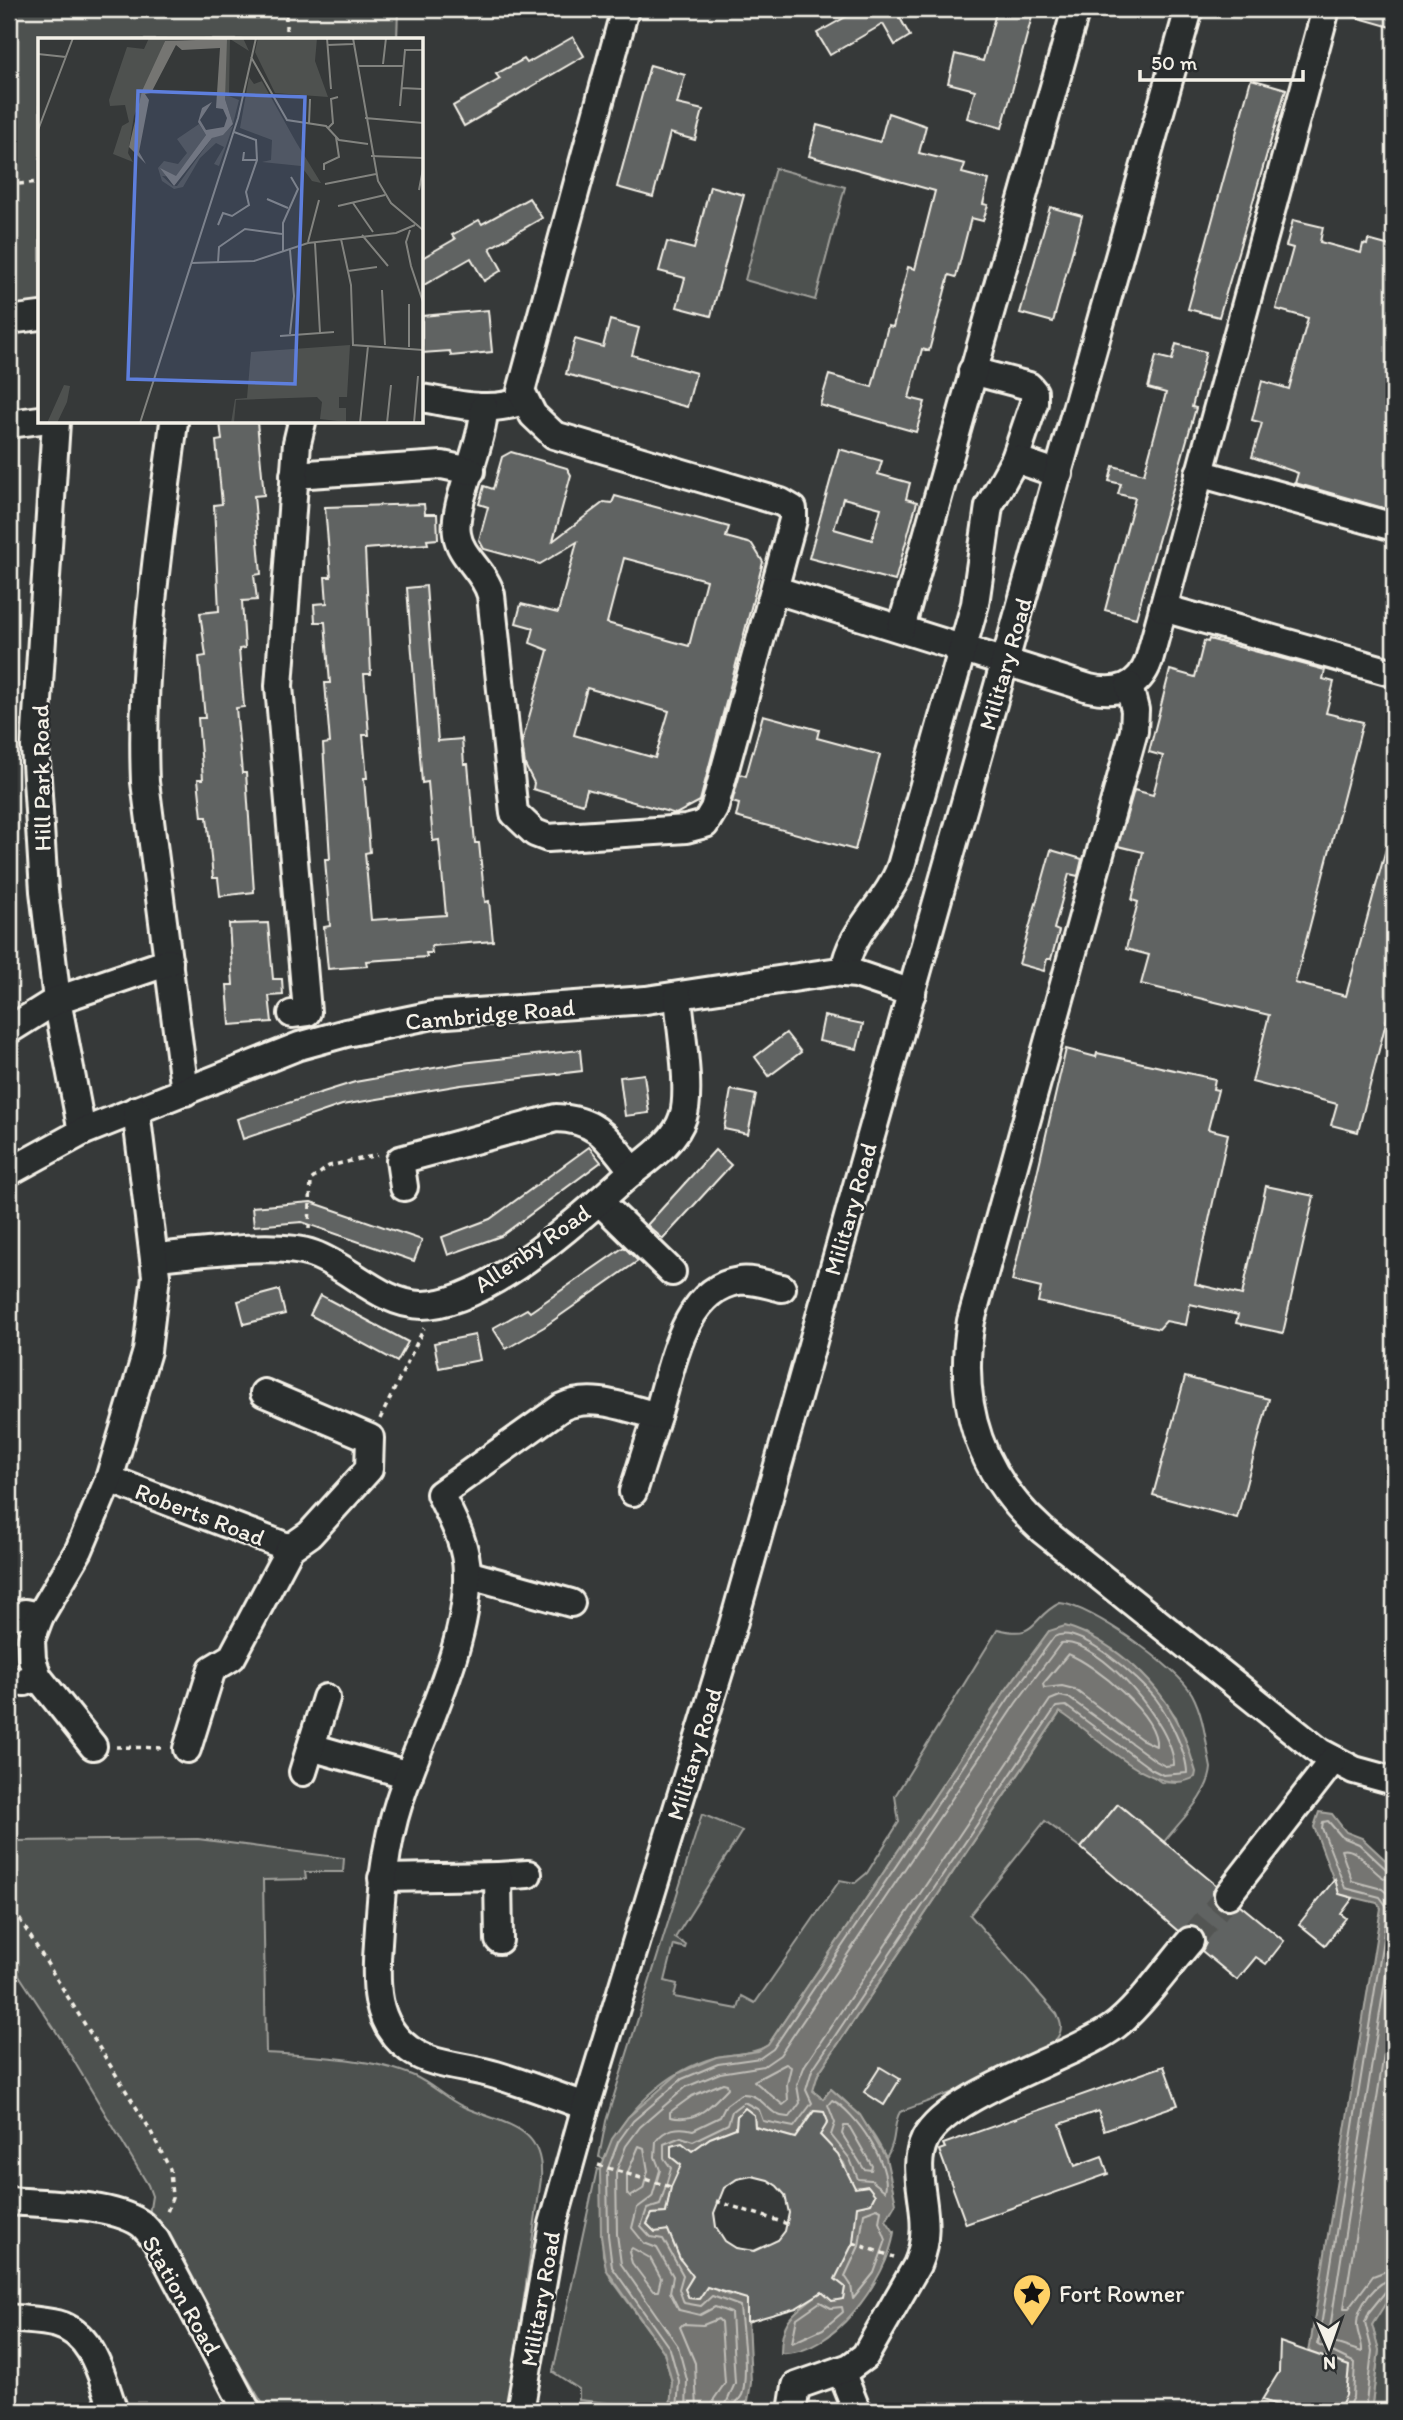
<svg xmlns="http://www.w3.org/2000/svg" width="1403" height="2420" viewBox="0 0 1403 2420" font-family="Itim,sans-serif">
<rect width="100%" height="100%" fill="#363939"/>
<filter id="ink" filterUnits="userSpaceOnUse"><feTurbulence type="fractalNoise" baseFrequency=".0143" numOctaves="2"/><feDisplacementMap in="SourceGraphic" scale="14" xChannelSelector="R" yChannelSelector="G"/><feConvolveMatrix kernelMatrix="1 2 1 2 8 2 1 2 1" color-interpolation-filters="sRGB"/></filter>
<g filter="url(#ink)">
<g fill="#4e514f" stroke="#a1a19c" stroke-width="2">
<path d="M9,9H398L397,40H40V305L9,310Z"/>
<path d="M775,168L845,187L815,300L745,280Z"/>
<path d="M1060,1603C1090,1605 1178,1668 1192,1694C1204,1716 1206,1744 1211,1768C1209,1795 1180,1821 1164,1842L1118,1804L1081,1848L1045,1821L970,1915L1057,2014C1060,2021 1063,2027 1059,2035C1046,2062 932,2099 900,2112C892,2125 898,2139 886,2158C873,2130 856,2109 831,2089L823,2099L812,2091L818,2074L1061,1711L1161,1782L1176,1783L1193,1765L1176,1717L1142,1674L1086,1633L1049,1631L1003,1694L768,2045C752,2055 735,2053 717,2057C667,2070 623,2112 604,2159L599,2157L606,2121L702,1814L742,1831L675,1938L686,1945L685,1948L674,1945L665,1981L677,1984L674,1997L738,2009L742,1996L755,2003L840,1880L855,1883L867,1873L899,1822L895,1796L998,1629C1039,1640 1030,1617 1060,1603Z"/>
<path d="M9,1835L14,1841L198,1839L344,1858L343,1872H305L306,1879L263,1880L266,2053C312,2056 372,2058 414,2076C432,2084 446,2099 464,2107C505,2125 544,2125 541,2179L508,2411H267L149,2215L152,2196L148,2185L59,2036L9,1960Z"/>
<path d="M597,2169L600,2170L603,2255L610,2277L664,2352L672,2382L670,2411H636V2406L579,2400V2389L553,2372Z"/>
<path d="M1394,2290V2411H1371L1379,2351L1372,2325L1375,2316Z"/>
</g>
<g fill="#757572" stroke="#a8a7a1" stroke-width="2">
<path d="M1065,1626C1109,1639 1153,1677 1175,1717C1185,1733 1190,1754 1196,1772L1195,1777C1155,1801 1093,1732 1060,1712L818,2074L813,2091L823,2099L831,2089L860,2115L886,2158L896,2203L886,2220L894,2232C888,2278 832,2357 781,2353C781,2315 797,2312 822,2291L832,2301L843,2299L845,2287L834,2279L853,2243L856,2206L870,2203L875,2195L868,2186L854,2189L844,2163L820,2135L828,2122L824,2112L813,2111L795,2138L755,2127L754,2115L745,2108L737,2116L736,2128L710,2138L693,2152L682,2143L671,2146V2157L681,2165L671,2187L666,2213L652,2214L647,2224L655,2231L668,2230L680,2259L693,2275L686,2289L689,2298L699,2299L708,2286L728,2295L747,2297L751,2383L748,2401L735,2411H670L672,2382L664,2352L606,2269L601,2236L600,2170L612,2139L628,2117L679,2073L716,2057L758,2051L768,2045L1003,1694L1049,1631Z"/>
<path d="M1319,1812L1332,1814L1346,1832L1362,1838L1394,1868V2290L1372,2325L1379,2350L1371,2411H1338L1346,2395L1349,2366L1309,2352L1381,1908L1377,1903L1339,1894L1314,1827Z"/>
</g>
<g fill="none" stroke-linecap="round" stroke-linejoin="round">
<g stroke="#c1bfb9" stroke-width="2">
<path d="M1068,1654C1094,1664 1159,1716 1156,1746L1141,1739L1074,1689L1062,1686L1044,1688L1043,1684Z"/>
<path d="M1394,1881C1373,1880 1361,1845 1341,1850L1352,1881L1382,1889L1394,1899"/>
<path d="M1394,1924L1328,2341L1362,2352C1363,2342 1357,2335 1357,2325C1356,2307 1377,2280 1394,2279"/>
<path d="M1394,1990L1344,2308H1349L1373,2276L1394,2268"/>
<path d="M786,2064L791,2067L787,2084L788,2101L783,2105L754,2081Z"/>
<path d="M723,2083L727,2084L728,2088C710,2106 698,2123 670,2117V2112L692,2096Z"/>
<path d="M832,2100C855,2111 892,2166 885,2191L871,2180L858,2179L850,2159L831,2135L835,2123L828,2105Z"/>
<path d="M844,2126H849L872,2166L871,2170L864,2169L842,2134Z"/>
<path d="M639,2146L644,2148L648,2171L643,2189L630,2197L627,2194V2174Z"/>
<path d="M877,2208L881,2210L879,2222L886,2240L874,2273L853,2299L851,2285L845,2276L859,2246L864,2213Z"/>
<path d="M632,2248L650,2258L661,2278L658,2291H653L632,2263L629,2252Z"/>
<path d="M820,2302L831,2308L842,2307L843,2312L823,2329L792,2343L797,2318Z"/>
<path d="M677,2411L679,2381L670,2349L612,2267L608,2235L607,2171L618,2142L633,2121L682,2079L718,2064L760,2058L773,2049L1009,1698L1054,1637C1078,1622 1141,1680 1156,1699C1168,1715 1187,1753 1187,1773L1163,1775L1151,1769L1066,1706L1056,1707L812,2070L806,2090L812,2103L794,2127L763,2121L759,2110L744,2102L732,2111L728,2124L693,2141L681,2137L664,2144V2158L671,2168L660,2205L647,2209L641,2226L651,2237L663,2239L683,2275L679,2289L684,2303L701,2306L712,2296L740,2306C742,2332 748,2366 743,2392C741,2401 733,2402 732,2411"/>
<path d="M686,2411L687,2380L678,2346L621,2264L617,2234L616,2172L626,2146L640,2127L686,2087L720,2073L764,2066L780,2055L1016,1703L1061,1643C1100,1638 1174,1727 1174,1765L1165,1766L1156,1761L1069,1698L1060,1696L1050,1700L805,2065L797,2085L800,2103L790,2117C768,2119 764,2092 741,2094L726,2105L720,2117L693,2130C680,2126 665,2128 656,2141L655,2157L660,2170L652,2197L637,2208L632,2228L644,2243L657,2248L673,2276L670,2292L679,2310L700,2315L715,2307L731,2313L735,2383L723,2411"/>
<path d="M697,2411L695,2363L680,2327L683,2324L703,2325L718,2319L721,2322L725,2383L714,2399L712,2411"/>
<path d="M1346,2411L1353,2397L1355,2363L1318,2345L1388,1908L1380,1897L1345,1888L1322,1828L1323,1822L1328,1821L1342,1837L1359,1844L1387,1870L1394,1872"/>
<path d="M1365,2411L1372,2351L1365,2322L1369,2312L1386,2291L1394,2288"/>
</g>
</g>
<g fill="#616362" stroke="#f4f1e8" stroke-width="2" fill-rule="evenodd">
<path d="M860,9H911L899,16L910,36L895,45L883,24L830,55L817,33Z"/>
<path d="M997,9H1034L1002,128L967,118L975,90L948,83L955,54L983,61Z"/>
<path d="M1345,9H1394V28L1345,14Z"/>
<path d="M573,37L584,56L464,126L453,106L500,79L496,74L524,59L527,63Z"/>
<path d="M650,65L685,75L677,104L703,110L695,140L670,133L653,197L617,187Z"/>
<path d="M1251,79L1286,89L1219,317L1188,309Z"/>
<path d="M888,113L926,126L919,153L965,164L962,173L989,180L983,204L988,205L983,221L971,218L956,277L949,275L929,351L922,349L909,398L925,402L916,432L820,405L829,375L872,387L888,326L893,327L908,267L915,269L935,191L809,156L817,125L880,142Z"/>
<path d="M710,186L744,195L711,316L677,307L685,278L659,271L667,242L694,249Z"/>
<path d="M529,198L542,218L490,248L502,270L484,281L471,258L422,286V258L455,239L452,235L479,220L482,224Z"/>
<path d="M1050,207L1082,216L1053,322L1020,313Z"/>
<path d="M1293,220L1323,227L1320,242L1361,253L1363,244L1367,245L1368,240L1394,247V511L1295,483L1298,473L1252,457L1262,423L1252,420L1262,381L1289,389L1308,318L1276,309L1293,248L1286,246Z"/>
<path d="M488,310L492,352L451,356L450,351L422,353V316Z"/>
<path d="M610,320L639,328L632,355L696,373L687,407L566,374L575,339L603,347Z"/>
<path d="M1176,344L1206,352L1192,407L1196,408L1136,618L1105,610L1135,498L1118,494L1121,484L1109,481L1113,466L1144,474L1166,393L1148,388L1156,356L1172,360Z"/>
<path d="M220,422H257L264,495L254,496L261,574L254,575L257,600L242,601L245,648L239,649L244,707L236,708L242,773H246L254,892L220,896L218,878H213L207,817H202L198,779H203L198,718H205L199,657L206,656L200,613L219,611L214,505L222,504L216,441L222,440Z"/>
<path d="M839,449L882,461L878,474L910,483L906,499L917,502L895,581L809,558ZM843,498L881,508L872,540L834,529Z"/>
<path d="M511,452L567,468L571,475L553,541L604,502L612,503L615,496L729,527L726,537L752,544L763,562L700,801L676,814L587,789L583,804L533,789L534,783L525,765L522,742L548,650L530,643L534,628L516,623L521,604L558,613L577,542L540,564L484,549L479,540L488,507L479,504L484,486L493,489L502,457ZM624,558L706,580L689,646L607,623ZM587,688L669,711L655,758L574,735Z"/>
<path d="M424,504L425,514H437L438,539L427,540L428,544L365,549L371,674H364L369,735H363L367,778H364L370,852L365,853L371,920L446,915L439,840L433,841L428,782L422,783L407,588L426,586L438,741L462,739L464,764H468L475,843H479L485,902L489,901L493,941L431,946L432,953H426L427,957L366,961L367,966L328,969L324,927L330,926L325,859H330L323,744L330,743L325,683H330L325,622H315L314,604L327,603L325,577H331L325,507Z"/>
<path d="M1209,639L1325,670L1323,679L1334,682L1326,713L1363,722L1295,983L1346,996L1389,838L1394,839V991L1358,1132L1331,1125L1337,1104L1252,1082L1269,1015L1141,984L1149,955L1126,949L1138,902L1132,900L1143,852L1118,846L1134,790L1153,795L1163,756L1149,752L1170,670L1195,677L1204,641L1208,642Z"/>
<path d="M763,715L819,730L817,738L880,755L855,850L736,817L739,804L732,802L740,774L746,776Z"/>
<path d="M1051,850L1082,859L1078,876L1069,874L1054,929L1059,931L1051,959H1047L1044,971L1019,964Z"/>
<path d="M268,923L273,979H282L283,995L269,996L272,1022L230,1025L227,985H233L229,924Z"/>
<path d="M824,1016L863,1024L857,1049L819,1041Z"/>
<path d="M786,1033L801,1052L769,1076L755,1057Z"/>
<path d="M1066,1049L1096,1057L1097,1053L1215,1079L1213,1089L1218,1090L1208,1129L1228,1134L1195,1284L1242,1295L1266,1186L1314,1196L1283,1333L1236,1323L1238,1315L1190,1304L1186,1325L1166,1321L1159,1329L1038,1302L1041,1288L1012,1281Z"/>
<path d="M580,1050L582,1071L461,1085L342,1105L243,1139L237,1119L355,1082L462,1063Z"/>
<path d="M644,1074L649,1113L625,1116L620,1077Z"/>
<path d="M731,1090L756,1095L748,1134L724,1129Z"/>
<path d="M589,1147L601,1162L501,1236L448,1255L442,1237L490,1219Z"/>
<path d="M715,1150L731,1165L663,1239L647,1225Z"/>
<path d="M311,1202L422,1240L414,1261L302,1222L254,1226L252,1207Z"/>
<path d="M624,1247L638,1261L544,1327L506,1349L493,1328L527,1309L530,1312Z"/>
<path d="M279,1290L285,1314L244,1324L238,1301Z"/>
<path d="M320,1295L408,1342L397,1362L310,1315Z"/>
<path d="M475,1335L480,1360L439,1368L434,1343Z"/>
<path d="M1185,1377L1269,1399L1237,1518L1153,1495Z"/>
<path d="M1118,1804L1216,1885L1212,1894L1218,1907L1227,1911L1240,1905L1284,1941L1266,1964L1256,1957L1237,1980L1202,1951L1206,1943L1201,1929L1192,1925L1178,1931L1081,1848Z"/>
<path d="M1335,1879L1339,1894L1353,1898L1341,1914L1346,1918L1325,1945L1299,1924Z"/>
<path d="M1164,2066L1178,2105L1104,2130L1098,2111L1060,2124L1075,2166L1102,2156L1108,2174L966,2224L939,2150L945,2148L943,2144Z"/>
<path d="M880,2067L900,2079L884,2105L864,2092Z"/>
<path d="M745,2108L754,2115L755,2127L795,2138L814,2111L824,2112L828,2122L820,2135L838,2154L855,2188L868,2186L875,2195L871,2203L857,2206L853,2243L835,2279L845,2287L843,2299L832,2301L822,2292L796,2308L747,2322V2299L707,2287L699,2299L689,2298L685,2289L693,2276L680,2259L668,2230L655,2232L647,2224L652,2214L666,2213L671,2187L681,2165L671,2157V2146L682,2143L692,2151L710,2138L736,2128L737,2116ZM752,2176L768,2180L777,2186L785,2195L789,2213L785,2231L778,2240L754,2251L736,2248L725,2241L716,2227L714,2213L724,2188L737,2179Z"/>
<path d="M1280,2342L1349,2366L1346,2395L1338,2411H1296L1262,2400L1279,2372Z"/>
</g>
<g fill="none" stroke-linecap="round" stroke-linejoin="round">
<path stroke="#525553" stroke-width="26" stroke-dasharray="26 13" stroke-linecap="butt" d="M1190,1941L1228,1895"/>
<g stroke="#f4f1e8" stroke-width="32">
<g id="minor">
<path d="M9,320L40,316"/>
<path d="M972,371L1029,386L1034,392V403L1015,459"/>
<path d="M422,398C455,404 492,414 524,400"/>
<path d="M484,407C484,444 452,504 457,534C460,557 485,571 491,595L514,813L535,833L548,838L686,829L705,824L714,809L793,520V509L781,502L554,435L533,415L521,391L625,9"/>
<path d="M56,422L35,747L44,891L57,1000L82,1132"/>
<path d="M174,422C159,542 140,660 145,782L185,1092"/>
<path d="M9,424L40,420"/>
<path d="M1199,473L1394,527"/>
<path d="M294,475L442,465L471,471"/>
<path d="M776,590L1089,688C1116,694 1139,689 1149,660L1326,9"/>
<path d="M1163,608L1394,673"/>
<path d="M901,628L1076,9"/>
<path d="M1129,686L1135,710L1134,731L971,1321C957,1403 979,1474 1042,1530L1320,1752L1354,1770L1394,1781"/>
<path d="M844,972C850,929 887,905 901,866L975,604L989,506L1015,459L1059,474"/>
<path d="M292,1014L307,1012L279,686L297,443L302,422"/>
<path d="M9,1030L57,1000L169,962"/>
<path d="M9,1172L82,1132L299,1046L346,1033L433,1015L646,1000L832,972L856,974L912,993"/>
<path d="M404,1187L400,1160L556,1118C598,1119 609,1141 633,1171"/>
<path d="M599,1201L672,1272"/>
<path d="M155,1257C196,1254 276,1241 313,1254C350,1267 382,1305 422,1305C486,1305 579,1219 625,1178C645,1161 675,1143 683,1117C692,1092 680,1026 678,996"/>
<path d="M109,1479L290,1548"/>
<path d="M633,1492L657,1416"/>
<path d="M467,1574L571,1603"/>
<path d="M9,1616L25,1613L40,1616"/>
<path d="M9,1681L25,1682L38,1677"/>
<path d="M93,1746L38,1677L32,1659L31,1640L40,1616L79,1550L109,1479L147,1351L156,1276L136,1110"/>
<path d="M311,1747L409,1775"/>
<path d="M187,1749L212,1669L232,1657L290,1548L310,1534L369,1469L370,1438L264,1393"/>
<path d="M303,1772L326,1698"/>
<path d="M498,1876L528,1874"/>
<path d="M382,1878L498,1876L499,1940"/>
<path d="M1228,1895L1333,1760"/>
<path d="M586,2106C556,2096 526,2084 496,2075C468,2066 433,2067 409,2049C374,2024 375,1982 378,1943C381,1895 384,1848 399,1802C421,1733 469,1646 467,1574C467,1545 453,1520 440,1494L562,1407C592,1393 626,1408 657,1416C672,1370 682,1289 739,1281C754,1279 768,1285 782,1288"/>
<path d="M9,2201C46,2204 109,2203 140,2223C146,2227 151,2235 156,2240L247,2411"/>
<path d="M9,2318C24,2320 42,2320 57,2324C95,2334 102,2380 114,2411"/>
<path d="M841,2371L857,2411"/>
<path d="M520,2411L553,2224L586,2106L727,1646L1189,9"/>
<path d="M792,2411L796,2386L850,2367L865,2356L917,2265C938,2217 907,2176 925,2139C948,2094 1068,2059 1112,2028C1137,2011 1169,1965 1190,1941"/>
</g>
</g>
<g stroke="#f4f1e8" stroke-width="3.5" stroke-dasharray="5 5" stroke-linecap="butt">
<path d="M286,40V9"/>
<path d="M9,185L40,182"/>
<path d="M309,1229L311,1180L329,1166L377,1155"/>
<path d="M380,1419L424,1328"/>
<path d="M116,1747L165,1748"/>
<path d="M9,1902L149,2128L170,2169L172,2198L166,2215"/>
<path d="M598,2165L671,2187"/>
<path d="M716,2201L788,2224"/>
<path d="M853,2243L894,2257"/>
</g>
<use href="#minor" stroke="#2a2d2e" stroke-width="26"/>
</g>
</g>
<defs>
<g id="sight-pin" transform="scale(2.0125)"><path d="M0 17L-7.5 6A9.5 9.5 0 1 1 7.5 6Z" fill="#ffd166" stroke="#2a2d2e"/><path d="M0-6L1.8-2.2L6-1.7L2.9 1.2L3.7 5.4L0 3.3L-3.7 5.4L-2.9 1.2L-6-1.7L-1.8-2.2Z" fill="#111"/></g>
</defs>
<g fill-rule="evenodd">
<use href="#sight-pin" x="1032" y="2293"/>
</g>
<g text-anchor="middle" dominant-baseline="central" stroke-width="5" stroke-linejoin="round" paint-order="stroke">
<g font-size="24" fill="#f4f1e8" stroke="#2a2d2e">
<text transform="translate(1005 664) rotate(-74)">Military Road</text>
<text transform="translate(41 778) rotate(-91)">Hill Park Road</text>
<text transform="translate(490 1014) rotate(-5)">Cambridge Road</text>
<text transform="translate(850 1209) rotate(-74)">Military Road</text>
<text transform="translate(532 1248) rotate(-35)">Allenby Road</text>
<text transform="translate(200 1514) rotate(21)">Roberts Road</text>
<text transform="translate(694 1754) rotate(-73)">Military Road</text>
<text transform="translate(182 2295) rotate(60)">Station Road</text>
<text transform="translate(540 2299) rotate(-80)">Military Road</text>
</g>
<g font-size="24" fill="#f4f1e8" stroke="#2a2d2e" text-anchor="start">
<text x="1059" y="2293">Fort Rowner</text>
</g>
</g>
<g transform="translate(38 38)">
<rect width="385" height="385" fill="#363939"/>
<path d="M111,0H176L127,3L96,78L90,115L95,124L75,116L84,88L91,84L87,67L72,68L71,62L89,9L106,11ZM187,0H205L211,13L192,1L191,58L201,62L195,86L187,61ZM220,0H279L277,23L290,59L237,55L217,14ZM221,38L258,104L283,145L274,143L263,128L224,124L233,122L234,102L202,90L211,39L216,46L224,43ZM161,86L168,97L138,139L124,138L135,148H139L174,100L195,88L181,128L176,126L186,109L178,105L162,120L145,149L136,151L124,143L120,130L126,123L140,126L149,115L139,101ZM312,307L309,359H301V370H308V384L282,381L284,364L279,359L198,362L196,385H193L197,361L209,360L213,314ZM26,347L32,348L29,364L19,385H9Z" fill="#4e514f"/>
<path d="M189,1L187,61L195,86L185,97L174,100L136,148L122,130L138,138L168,97L160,84L164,70L174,64L162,82L168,92L186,89L189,80L185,71L178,70L182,10L144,12L138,7L113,55L107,56L111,62L101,114L108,126L91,109L104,53L127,3Z" fill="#757572"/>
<path fill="none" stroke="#82837f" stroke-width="2" d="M289,0L293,51M315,0L340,143L353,165L385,192M289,7L315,6M0,16L28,19M213,19L249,82L288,88L301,102L330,106M345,26L348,0M320,28H365M363,50L385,51M362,68L367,12H385M327,80L385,85M271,85L272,61M290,90L295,85L293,61L300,59M0,92L35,0M206,114L205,122H219M333,118L385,120M286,132V126L301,119L298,99M287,146L338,136M381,152L385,131M229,161L250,170M315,165L335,194M300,168L347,157M180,187L185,175L194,178L211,167L208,154L219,122L218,102L196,94M372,192L368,204L373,228L385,264M324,197L350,228M303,201L313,247L315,307L385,312M270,204L281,162M277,205L282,295M252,212L256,258L252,296M245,214V185L260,151L253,139M153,225L216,223L270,205L358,195L377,187M180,225L181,209L207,191L244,196M310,233L339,229M344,252L347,307M242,298L296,294M371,309V266M102,385L200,80L218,0M322,385L330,308M349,385L353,347M376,385L380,338"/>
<path fill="#5e7fdd" fill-opacity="0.15" stroke="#5e7fdd" stroke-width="3.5" d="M100,53L267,59L257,346L90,341Z"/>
<rect width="385" height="385" fill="none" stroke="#f4f1e8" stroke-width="3.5"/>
</g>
<rect width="1403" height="2420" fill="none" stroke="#2a2d2e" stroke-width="35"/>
<rect x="18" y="18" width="1368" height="2385" fill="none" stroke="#f4f1e8" stroke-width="2.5" filter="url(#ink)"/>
<g transform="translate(1329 2347) rotate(178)" stroke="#2a2d2e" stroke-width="5" paint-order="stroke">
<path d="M0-5L12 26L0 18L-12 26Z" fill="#f4f1e8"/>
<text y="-10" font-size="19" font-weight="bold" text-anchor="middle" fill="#f4f1e8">N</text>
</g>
<path d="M1140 70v10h163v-10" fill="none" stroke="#f4f1e8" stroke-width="3.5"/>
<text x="1151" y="70" font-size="21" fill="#f4f1e8" stroke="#2a2d2e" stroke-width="5" paint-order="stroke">50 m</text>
</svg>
